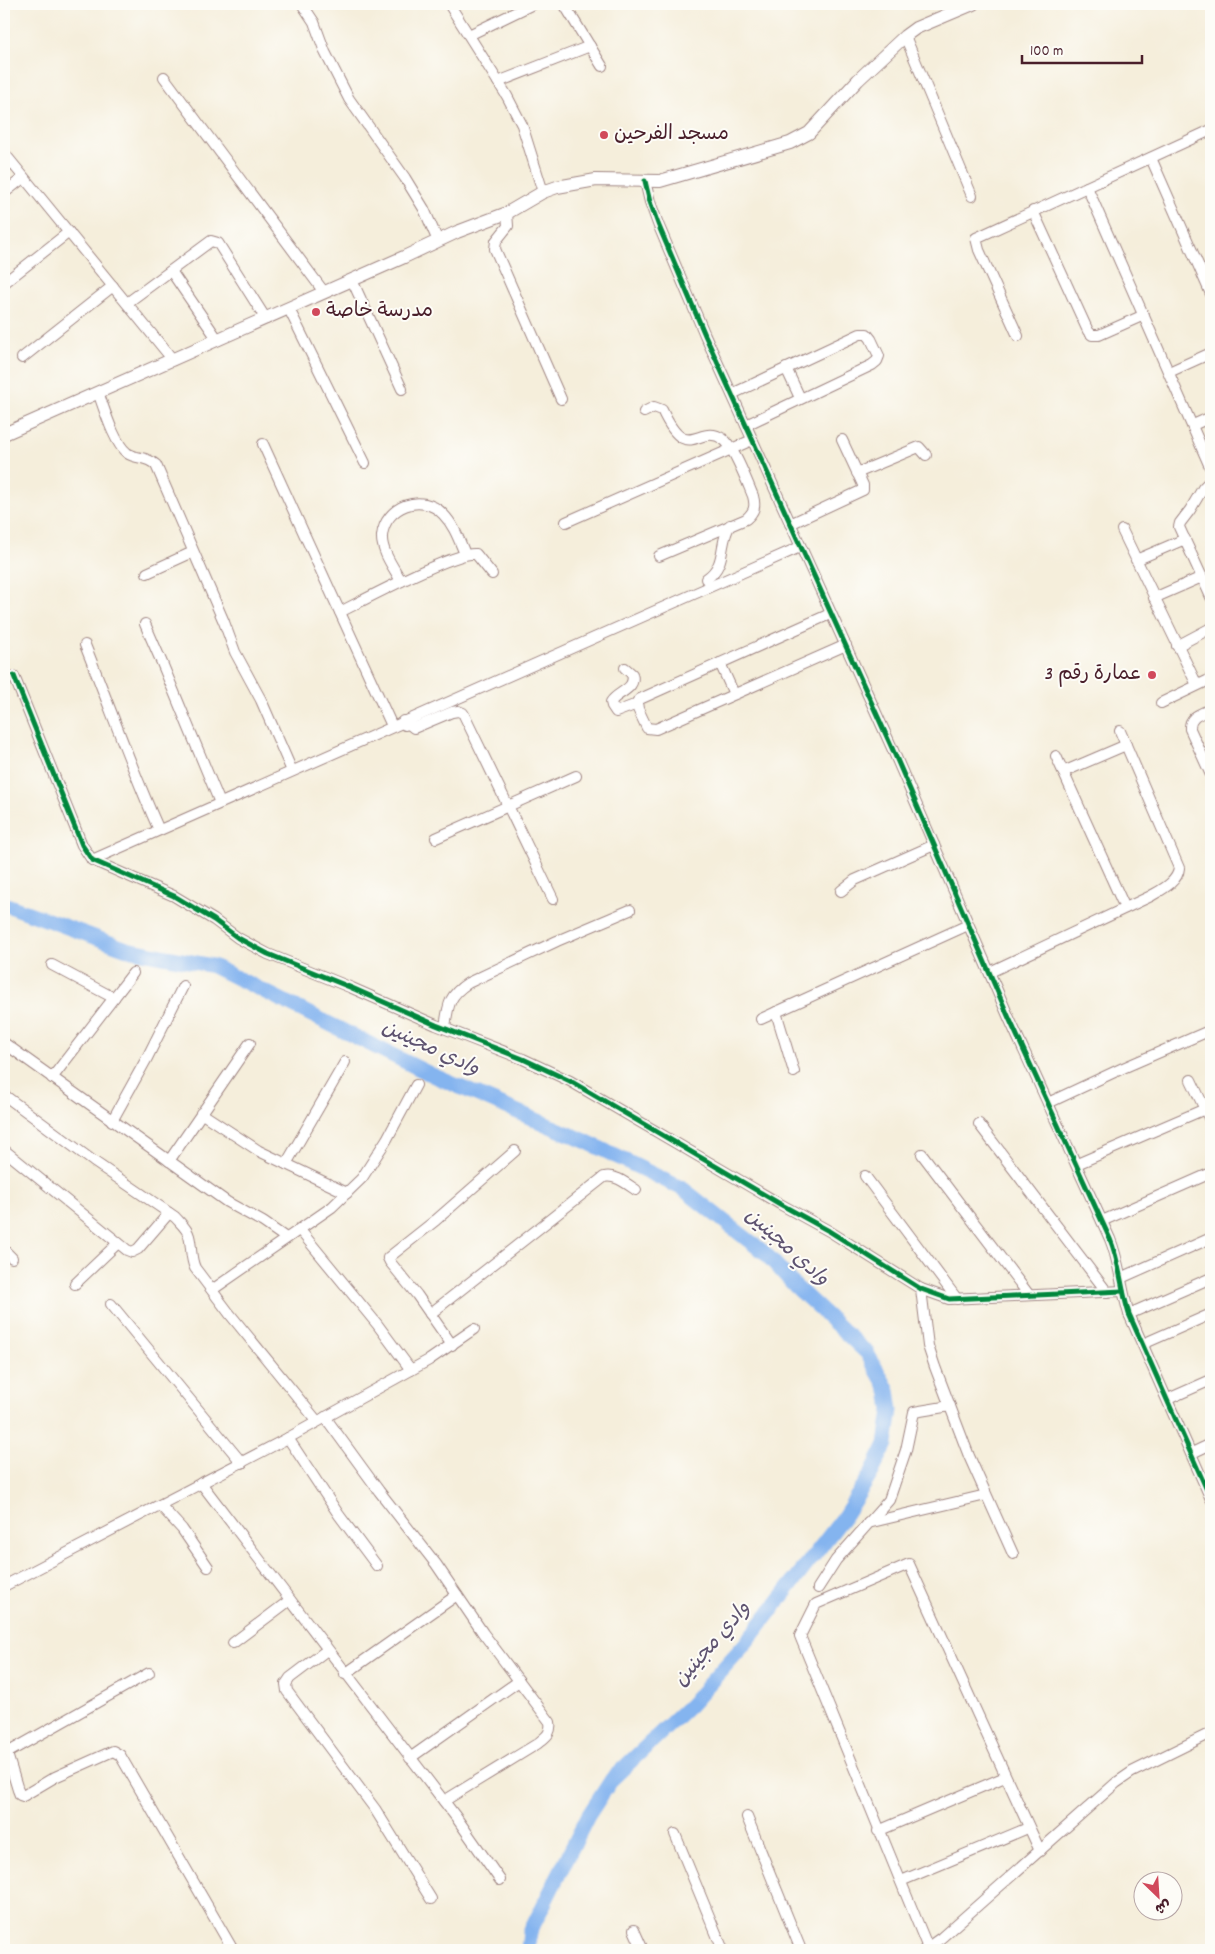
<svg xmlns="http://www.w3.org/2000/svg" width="1215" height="1954" viewBox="0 0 1215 1954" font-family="Dekko,'Playpen Sans Arabic',sans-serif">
<rect width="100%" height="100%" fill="#fdfcf7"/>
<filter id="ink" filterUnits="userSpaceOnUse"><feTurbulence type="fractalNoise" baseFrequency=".02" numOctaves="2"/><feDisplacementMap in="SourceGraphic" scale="10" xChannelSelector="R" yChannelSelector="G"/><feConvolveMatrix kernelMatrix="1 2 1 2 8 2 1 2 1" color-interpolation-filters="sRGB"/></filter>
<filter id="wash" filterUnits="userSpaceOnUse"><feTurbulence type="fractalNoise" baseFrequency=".0096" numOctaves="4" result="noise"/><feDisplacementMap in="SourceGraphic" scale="20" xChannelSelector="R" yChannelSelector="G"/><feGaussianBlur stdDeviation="1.12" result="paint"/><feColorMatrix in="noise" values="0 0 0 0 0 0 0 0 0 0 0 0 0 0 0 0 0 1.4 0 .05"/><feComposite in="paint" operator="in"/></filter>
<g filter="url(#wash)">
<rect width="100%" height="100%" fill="#f5eedb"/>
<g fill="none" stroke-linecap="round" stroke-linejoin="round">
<path stroke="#84b4ef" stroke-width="15" d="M4,904L127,949L213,966L432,1075L585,1141L683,1189L766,1254L795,1286L867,1353L888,1390L891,1410L886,1444L871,1474L843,1518L745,1644L690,1705L612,1779L588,1816L530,1932L528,1950"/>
</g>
</g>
<g filter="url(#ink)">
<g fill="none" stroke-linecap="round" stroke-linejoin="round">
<g stroke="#a08683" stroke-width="12">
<g id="minor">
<path d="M302,4L314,22L325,52L349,99L405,178L424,209L438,241"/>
<path d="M449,4L507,96L522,125L543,192"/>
<path d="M564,4L602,66"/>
<path d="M469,35L533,4"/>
<path d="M905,36L972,196"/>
<path d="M164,77L324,292"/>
<path d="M498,82L590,46"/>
<path d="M4,153L173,360"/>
<path d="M1151,158L1211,294"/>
<path d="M645,181L650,202L658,224L705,335L892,748L1009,1018L1110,1239C1120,1263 1121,1289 1129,1314L1211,1499"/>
<path d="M1087,187L1211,469"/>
<path d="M4,193L23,178"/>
<path d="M1033,211L1088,331L1092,335H1099L1144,315"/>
<path d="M507,213L508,226L496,241L495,249L561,399"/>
<path d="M171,271L218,340"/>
<path d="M352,280L402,389"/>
<path d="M4,283L69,232"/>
<path d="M127,303L211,241L218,243L266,319"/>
<path d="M289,309L365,463"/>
<path d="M1018,336L979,250L976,238L1211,130"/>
<path d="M22,358L113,286"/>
<path d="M786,368L800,398"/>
<path d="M1169,372L1211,353"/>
<path d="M98,392C104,408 114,443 127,453C137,460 145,455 156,465L224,622L235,652L261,700L292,771"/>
<path d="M732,394L860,334H867L871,339L879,356L877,361L872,365L746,425"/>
<path d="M644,412L654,407L662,410C688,466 698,422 723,439C733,445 748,484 753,496C756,507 754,512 746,519L659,556"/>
<path d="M1193,425L1211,417"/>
<path d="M263,444L392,726"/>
<path d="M857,473L919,447L926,455"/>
<path d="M1211,480L1203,488L1190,510L1180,523L1179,527L1211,597"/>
<path d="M566,522L752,440"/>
<path d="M790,524L863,490V485L842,440"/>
<path d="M1122,530L1197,685"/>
<path d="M1136,560L1185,539"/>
<path d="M147,573L193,552"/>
<path d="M706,579C728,564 718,544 730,525"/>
<path d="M401,581C394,568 381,551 382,536C385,506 422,492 443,514C454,525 459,540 465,554"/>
<path d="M1154,598L1202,577"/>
<path d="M340,612C364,600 455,551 476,554L492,574"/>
<path d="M830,614L640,699L637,702L638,709L647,728L656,729L846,645"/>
<path d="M145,624L162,663L220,803"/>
<path d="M85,645C110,707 132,770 159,830"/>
<path d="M1177,646L1211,628"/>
<path d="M720,663L734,694"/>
<path d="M625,668L632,674C637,689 617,692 611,702L612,706L616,712L637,704"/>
<path d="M14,676L82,845L92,860L174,896L214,920L238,938L268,954L352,988L436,1025L523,1059L570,1081L780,1204L829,1231L921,1289L949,1299L1123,1291"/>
<path d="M1161,703L1211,679"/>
<path d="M1211,709C1201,714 1189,716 1190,729L1211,775"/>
<path d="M403,721L405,725L409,724L414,728L452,712L458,711L463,713L553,899"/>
<path d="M1056,756L1125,908"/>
<path d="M1063,772L1126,745"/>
<path d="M436,838L576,776"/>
<path d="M92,860L800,547"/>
<path d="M841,891L855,880L934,845"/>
<path d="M52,965L114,998"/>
<path d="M990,972L1151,896C1161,890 1178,882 1179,868L1120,731"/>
<path d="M776,1012L794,1072"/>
<path d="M761,1019L968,925"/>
<path d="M445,1028C448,1006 448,996 468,983L557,941L630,910"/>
<path d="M4,1043L227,1202L263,1222L286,1238"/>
<path d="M52,1078L133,973"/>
<path d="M1191,1080L1211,1122"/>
<path d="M4,1095L93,1161L175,1217C180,1223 187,1228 189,1236C192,1247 190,1257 195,1268L229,1313L317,1421"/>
<path d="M1048,1103L1123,1068L1211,1030"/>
<path d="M201,1113L259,1151L347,1193"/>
<path d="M112,1121L147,1058L183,986"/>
<path d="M979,1124L1107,1292"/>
<path d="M4,1150L127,1250L132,1252L138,1249L169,1213"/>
<path d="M922,1154L1029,1295"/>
<path d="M169,1161L250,1043"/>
<path d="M286,1164L345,1062"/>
<path d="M1077,1164L1205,1109"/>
<path d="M865,1176L957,1299"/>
<path d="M1102,1221L1211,1173"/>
<path d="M299,1229L377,1324L411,1370"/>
<path d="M4,1250L12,1258"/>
<path d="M1121,1278L1211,1238"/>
<path d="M75,1284L118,1243"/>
<path d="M921,1289L928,1346L935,1367L969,1456L1013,1554"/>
<path d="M212,1290L332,1207L362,1178L387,1139L416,1085"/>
<path d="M111,1304L242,1463"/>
<path d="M430,1314L604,1177C615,1174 627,1184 636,1190"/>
<path d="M1129,1314L1211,1278"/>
<path d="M1143,1344L1211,1314"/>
<path d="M452,1345L417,1295L390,1262L388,1258L436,1220L515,1151"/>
<path d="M1168,1399L1211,1380"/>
<path d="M325,1417L379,1491L436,1564L483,1633L550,1722C552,1734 545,1737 537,1744L444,1801"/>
<path d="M288,1438L339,1515L377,1566"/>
<path d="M1192,1453L1211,1444"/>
<path d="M201,1483L456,1817L500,1880"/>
<path d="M160,1505L182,1529L208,1567"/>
<path d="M868,1523L986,1495"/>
<path d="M4,1586L288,1438L429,1360L474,1329"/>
<path d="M818,1588L836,1560L889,1500L906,1450L914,1412L950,1406"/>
<path d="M233,1643L290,1600"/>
<path d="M327,1650L290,1678L286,1684L287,1691L375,1809L431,1899"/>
<path d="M345,1674L457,1595"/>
<path d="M4,1744L18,1790L20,1795L23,1796L55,1777L113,1751L120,1755L233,1950"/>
<path d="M7,1753L149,1673"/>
<path d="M410,1758L519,1681"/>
<path d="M747,1817L801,1950"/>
<path d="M878,1831L1005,1777"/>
<path d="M675,1834L723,1950"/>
<path d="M901,1881L1028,1828"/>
<path d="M634,1930L643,1950"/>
<path d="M928,1948L800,1636L816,1604L909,1564L1040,1851"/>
<path d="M924,1950L941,1938L1116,1783L1132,1772L1211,1733"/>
</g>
</g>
<g stroke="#a08683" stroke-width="14">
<path id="tertiary" d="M4,434L404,257L457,232L507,213L543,192L557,187L596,180L660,181L790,143L809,133L858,80L905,36L916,28L973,4"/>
</g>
<use href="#minor" stroke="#fff" stroke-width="10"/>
<use href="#tertiary" stroke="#fff" stroke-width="12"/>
<g stroke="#fdfcf7" stroke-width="8">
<g id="cycleway">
<path d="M645,181L650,202L658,224L705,335L892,748L1009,1018L1110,1239C1120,1263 1121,1289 1129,1314L1211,1499"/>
<path d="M14,676L82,845L92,860L174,896L214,920L238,938L268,954L352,988L436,1025L523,1059L570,1081L780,1204L829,1231L921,1289L949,1299L1123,1291"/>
</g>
</g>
<use href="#cycleway" stroke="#00873e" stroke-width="5"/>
</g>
</g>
<g fill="#d1495b" stroke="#fdfcf7" stroke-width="2">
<circle cx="604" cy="135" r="5"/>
<circle cx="316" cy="312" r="5"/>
<circle cx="1152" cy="675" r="5"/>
</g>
<g text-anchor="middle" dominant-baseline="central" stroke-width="4" stroke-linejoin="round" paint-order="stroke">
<g font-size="20" fill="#4a1f2b" stroke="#fdfcf7" text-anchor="start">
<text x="614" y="135">مسجد الفرحين</text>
<text x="326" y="312">مدرسة خاصة</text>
<text x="1142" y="675" text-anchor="end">عمارة رقم 3</text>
</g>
<g font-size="21" font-style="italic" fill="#5e5370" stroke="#fdfcf7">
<text transform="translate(430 1049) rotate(25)">وادي مجينين</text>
<text transform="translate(786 1248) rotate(42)">وادي مجينين</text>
<text transform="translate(713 1645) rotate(-49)">وادي مجينين</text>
</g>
</g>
<rect width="1215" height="1954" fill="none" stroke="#fdfcf7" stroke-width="20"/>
<g transform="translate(1158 1896) rotate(155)"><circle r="24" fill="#fdfcf7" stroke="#b5a4a5"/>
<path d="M0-4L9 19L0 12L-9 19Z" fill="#d1495b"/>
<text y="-8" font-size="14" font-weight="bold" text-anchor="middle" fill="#4a1f2b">ش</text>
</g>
<path d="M1022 55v8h120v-8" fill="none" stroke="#4a1f2b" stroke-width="2.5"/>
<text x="1030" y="55" font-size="15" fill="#4a1f2b" stroke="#fdfcf7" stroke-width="4" paint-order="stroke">100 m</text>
</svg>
